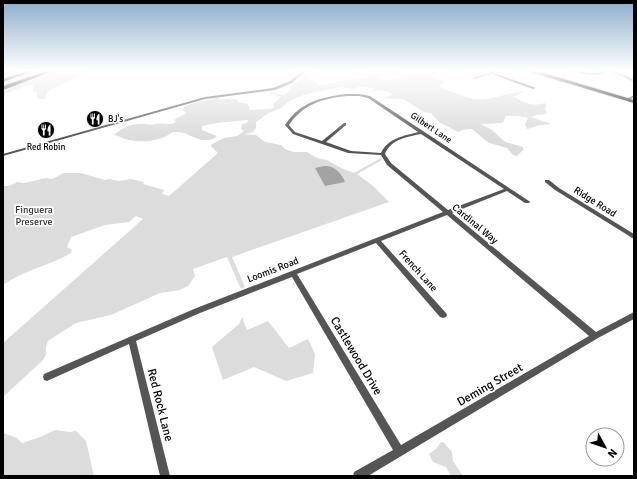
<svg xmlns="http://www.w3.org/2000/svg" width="637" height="479" viewBox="0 0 637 479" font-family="Signika,sans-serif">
<rect width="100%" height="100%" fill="#fff"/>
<g fill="#dcdcdc">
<path d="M56,71H90L50,90L46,94L45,99H39L37,96V92L33,91V85L25,86L3,95V91Z"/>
<path d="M365,71H399L378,77L386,81L422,71L442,80L444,83L439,86C453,92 469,101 484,99C498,98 511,92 524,91L514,97C526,103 531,107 545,103L547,106L545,108L547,114L536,115L531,117L551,124L540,125L527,129L525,125L528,118L518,116H505L504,121L502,123L481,124L492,130L505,142L523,147V150L517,156L513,155L507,148L489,143L472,129L462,130L458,132L439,122L431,113L424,112L403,99L382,98L393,95C385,89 378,89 370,93L375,88L358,87L353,89L340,87L306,94L291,100L281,108L269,113L256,122V128L253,132L244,134L256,135L265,142L281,145L285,149L294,152H307L317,158L327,160L341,168L354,173L381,158L382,160L357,174L373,186L389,202L232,257L245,287L241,289L227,257L193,269L195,276L188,286L180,290L160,293L111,315L76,323L48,341L46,347V355L43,360L3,397V343L143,219L136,216L129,222L105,225L71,237L67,247L72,250L71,253C49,266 24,270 3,285V186H8L18,182L24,183L46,178L52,179L64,173H81L105,180L109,179L119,181L131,179L144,182L143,184L164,190L162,194L169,196L218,153L211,146L212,144L224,138L237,136L244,131L241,129L242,124L247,123L248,120L216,123L202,126V130L217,136C208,144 196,139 187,134C183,132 177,132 173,132C160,141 146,143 129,140C124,139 119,136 114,135C127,124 136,122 153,125C159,121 168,127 176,122L174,120L186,113L183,111L184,106L218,97L221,99H236L238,102L248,104L250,110L269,109L274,108L273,104L281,97L268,93L274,92L275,94L284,95L289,91L292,85L298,82L308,72V76L319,85L350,80L371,75Z"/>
<path d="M242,317L247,330L268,321L289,348L308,339L315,354L313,373L286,381L254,367L223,380L212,347L239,324Z"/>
<path d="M55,430L70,432L76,431L86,441L94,476H3V433L17,438L22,443L40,437Z"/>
<path d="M441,442H443L452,452L453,461L463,476H451L446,467L433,462L429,454L437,448Z"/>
</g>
<path fill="#a3a3a3" d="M324,166C333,165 342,173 345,182L325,186L315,168Z"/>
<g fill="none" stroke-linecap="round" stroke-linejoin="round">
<g stroke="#dbdbdb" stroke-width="2">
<path id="major" d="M527,71L544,73L634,100V103Z"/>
</g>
<g stroke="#dbdbdb" stroke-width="2">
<g id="highway">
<path d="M27,71H33L3,82V79Z"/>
<path d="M47,71H53L3,90V86Z"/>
</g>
</g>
<g fill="#555" fill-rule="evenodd">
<path d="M9,71H14L3,75V73Z"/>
<path d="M302,71H306L292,83L275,90L205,99L3,156V154L205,97L273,88L290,81Z"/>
<path d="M494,71L496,72L495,73L536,88L533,89L491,74L475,79L473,78Z"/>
<path d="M570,71H577L589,73L603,72L604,71C616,71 624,74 634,80V82L620,75L608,71C601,78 579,74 570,71Z"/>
<path d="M347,94H359L370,96L529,201L530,202L529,203H525L507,191L452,213L596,332L634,312V319L598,338L368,476H353L354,472L393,450L292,277L200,313L136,341L170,476H160L129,344L47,381L44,380L43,377L44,374L194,309L443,212L387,165L381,155L348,153L293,134L285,125C300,102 321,97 347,94ZM347,96H359L368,98L418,132C404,136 388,138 381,153L351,151L326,142L346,125V123H344L322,141L295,132L289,125C303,104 324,98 347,96ZM421,134L504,189L448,210L391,163L385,154C391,139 407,137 421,134ZM447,215L589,336L401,445L297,274L376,243L440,317L443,318L446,317L447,315L446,313L381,241Z"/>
<path d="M634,95V97L631,99L630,102H628V98Z"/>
<path d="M545,180H549L559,188L634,234V239L555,190L545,182Z"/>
</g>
<use href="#major" fill="#000" fill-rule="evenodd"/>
<use href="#highway" fill="#000" fill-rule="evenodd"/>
</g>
<linearGradient id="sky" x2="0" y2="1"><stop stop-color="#8cadcc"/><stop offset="0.51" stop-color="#fff"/><stop offset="1" stop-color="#fff" stop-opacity="0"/></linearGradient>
<rect width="637" height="138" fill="url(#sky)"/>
<defs>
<g id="restaurant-disc" transform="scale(0.9)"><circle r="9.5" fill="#000" stroke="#fff"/><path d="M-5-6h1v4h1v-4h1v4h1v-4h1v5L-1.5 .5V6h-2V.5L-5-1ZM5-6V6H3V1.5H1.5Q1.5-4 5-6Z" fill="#fff"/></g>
</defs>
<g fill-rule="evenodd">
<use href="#restaurant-disc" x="95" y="119"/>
<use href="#restaurant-disc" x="46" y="130"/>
</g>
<g text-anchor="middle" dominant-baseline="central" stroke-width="3.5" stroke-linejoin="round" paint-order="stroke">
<g font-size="9" fill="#000" stroke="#fff" text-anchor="start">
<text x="108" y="119">BJ's</text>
<text x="46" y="147" text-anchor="middle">Red Robin</text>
</g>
<g font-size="9" fill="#000" stroke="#fff">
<text transform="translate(431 128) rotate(34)">Gilbert Lane</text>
</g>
<g font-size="10" fill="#000" stroke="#fff">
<text transform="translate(595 202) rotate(32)">Ridge Road</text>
<text transform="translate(475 224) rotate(40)">Cardinal Way</text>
<text transform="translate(273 270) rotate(-21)">Loomis Road</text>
<text transform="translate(418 271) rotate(48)">French Lane</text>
</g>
<g font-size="10" fill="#333" stroke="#fff">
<text x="34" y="210">Finguera<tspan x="34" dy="12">Preserve</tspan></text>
</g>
<g font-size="12" fill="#000" stroke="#fff">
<text transform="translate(356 356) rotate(59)">Castlewood Drive</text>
<text transform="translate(490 385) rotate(-30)">Deming Street</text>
<text transform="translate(160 405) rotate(76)">Red Rock Lane</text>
</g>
</g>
<rect width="637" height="479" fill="none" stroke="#000000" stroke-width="8"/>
<g transform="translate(605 447) rotate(130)"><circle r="19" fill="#ffffff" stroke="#999999"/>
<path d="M0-3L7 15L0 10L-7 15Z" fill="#000000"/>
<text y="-6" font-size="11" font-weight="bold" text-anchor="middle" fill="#000000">N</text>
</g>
</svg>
